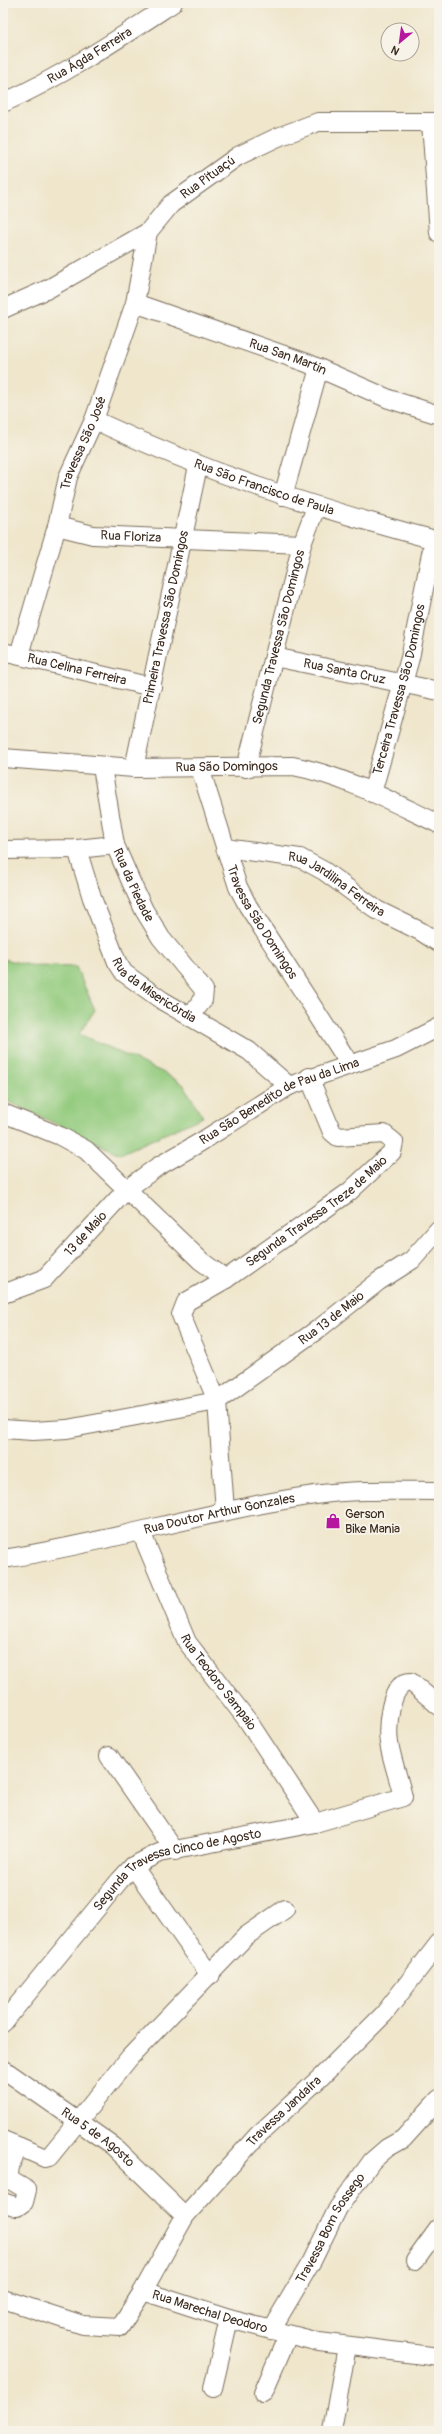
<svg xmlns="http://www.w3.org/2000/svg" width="442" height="2434" viewBox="0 0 442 2434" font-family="Pangolin,sans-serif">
<rect width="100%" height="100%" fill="#f7f3e8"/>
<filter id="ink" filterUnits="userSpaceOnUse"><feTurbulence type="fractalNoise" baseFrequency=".025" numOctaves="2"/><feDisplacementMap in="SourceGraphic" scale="8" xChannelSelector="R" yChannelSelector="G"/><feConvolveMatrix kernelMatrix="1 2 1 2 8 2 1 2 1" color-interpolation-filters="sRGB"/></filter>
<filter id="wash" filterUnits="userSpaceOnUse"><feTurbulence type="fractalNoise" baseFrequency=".012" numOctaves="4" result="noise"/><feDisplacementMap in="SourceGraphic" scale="16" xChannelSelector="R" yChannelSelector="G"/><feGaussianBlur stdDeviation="0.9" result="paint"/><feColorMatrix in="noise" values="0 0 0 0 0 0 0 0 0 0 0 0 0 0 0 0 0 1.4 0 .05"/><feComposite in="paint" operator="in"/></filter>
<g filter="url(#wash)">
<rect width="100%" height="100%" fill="#efe6cc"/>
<path fill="#93cb7e" stroke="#677a4e" d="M3,959L34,966L76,967L95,1010L79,1034L162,1072L183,1084L203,1117L120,1154L3,1099Z"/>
</g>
<g filter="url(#ink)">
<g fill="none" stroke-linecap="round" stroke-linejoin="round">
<g stroke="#7a6c5b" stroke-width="20">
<g id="minor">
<path id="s1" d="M3,103C63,76 118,39 173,3"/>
<path d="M431,122L439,233"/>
<path id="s2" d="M135,303L307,363L389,399L439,415"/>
<path id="s3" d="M3,309L48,289L148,232L171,204L238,156L278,137L318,122H439"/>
<path id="s4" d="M94,420C207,473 318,509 439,541"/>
<path d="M283,496L319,368"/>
<path id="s5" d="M57,526L93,535L302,544"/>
<path id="s6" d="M3,652L152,687"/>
<path id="s7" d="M19,655L57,526L68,477L94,420L135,303L148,232"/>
<path id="s8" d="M274,657L439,691"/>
<path id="s9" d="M3,758L134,768L293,766C345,776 392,802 439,824"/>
<path id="s10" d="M102,767L115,845L132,884L144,910L161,938L204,990L203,1000L190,1017"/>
<path id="s11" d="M134,768L198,466"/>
<path id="s12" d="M200,768L238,887L248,906L349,1063"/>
<path id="s13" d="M246,768L302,544L316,507"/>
<path id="s14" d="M372,793L410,658L434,539"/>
<path id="s15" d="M225,848L300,858L324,871L377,910L420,931L439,943"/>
<path id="s16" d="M77,849L92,898L117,962L124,973L163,1001L249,1051L289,1086"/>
<path d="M3,850L77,849L115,845"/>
<path d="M3,1113L60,1136L86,1150L201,1261L226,1279L186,1302L181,1315L217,1401L225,1511"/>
<path id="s17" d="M226,1279L349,1192L392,1152L394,1142L384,1134L338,1137L332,1132L309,1077"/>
<path id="s18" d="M3,1294L44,1279L127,1189L157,1167L199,1143L289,1086L396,1049L439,1027"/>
<path id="s19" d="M3,1429L33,1431L67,1429L217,1401L321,1327L379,1281L412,1260L439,1229"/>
<path id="s20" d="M141,1532L187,1642L248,1721L315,1823"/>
<path id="s21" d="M3,1559C108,1543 210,1510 315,1495C356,1489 398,1491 439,1491"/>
<path d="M109,1756L175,1851"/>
<path d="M133,1866L210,1975"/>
<path id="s22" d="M3,2023L120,1880L133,1866L159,1853L315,1823L403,1797C399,1779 392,1761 389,1743C387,1728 389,1682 411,1682L439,1706"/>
<path id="s23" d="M3,2069L113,2146L185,2216"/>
<path d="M3,2140L20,2147"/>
<path d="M3,2202L17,2207L24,2202L27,2190L10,2180C7,2169 13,2156 20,2147L45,2158L49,2157L130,2057L246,1936L285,1909"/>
<path d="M415,2261L439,2228"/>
<path id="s24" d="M143,2291L229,2319L319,2342L439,2357"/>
<path id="s25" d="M3,2299L83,2325L120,2327L143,2291L185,2216L258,2135L322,2076L384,2014L439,1943"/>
<path id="s26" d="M271,2330L312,2261L338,2208L372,2161L387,2148L403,2139L439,2099"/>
<path d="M213,2388L229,2319"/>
<path d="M263,2393L288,2335"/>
<path d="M332,2431L347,2346"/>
</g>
</g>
<use href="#minor" stroke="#fff" stroke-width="18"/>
</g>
</g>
<defs>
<g id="shop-bare" transform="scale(1.2)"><path d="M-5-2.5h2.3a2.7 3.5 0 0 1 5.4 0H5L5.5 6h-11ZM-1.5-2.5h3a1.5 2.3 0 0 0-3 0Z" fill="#b5179e" stroke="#f7f3e8" stroke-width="2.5" paint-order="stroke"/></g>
</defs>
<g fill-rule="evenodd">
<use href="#shop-bare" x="333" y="1521"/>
</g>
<g text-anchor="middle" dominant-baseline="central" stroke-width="4" stroke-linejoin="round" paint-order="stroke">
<g font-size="13" fill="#3b2a1e" stroke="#f7f3e8">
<text stroke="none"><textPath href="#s1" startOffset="99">Rua Ágda Ferreira</textPath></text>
<text stroke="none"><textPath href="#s3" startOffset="246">Rua Pituaçú</textPath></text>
<text stroke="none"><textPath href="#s2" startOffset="162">Rua San Martin</textPath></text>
<text stroke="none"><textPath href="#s7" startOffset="222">Travessa São José</textPath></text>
<text stroke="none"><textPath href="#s4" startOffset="183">Rua São Francisco de Paula</textPath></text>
<text stroke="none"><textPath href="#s5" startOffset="75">Rua Floriza</textPath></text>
<text stroke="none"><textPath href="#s11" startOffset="154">Primeira Travessa São Domingos</textPath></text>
<text stroke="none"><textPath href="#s13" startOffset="135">Segunda Travessa São Domingos</textPath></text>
<text stroke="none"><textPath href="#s6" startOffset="76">Rua Celina Ferreira</textPath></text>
<text stroke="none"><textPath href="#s8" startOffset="72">Rua Santa Cruz</textPath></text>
<text stroke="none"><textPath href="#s14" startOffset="107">Terceira Travessa São Domingos</textPath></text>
<text stroke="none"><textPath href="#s9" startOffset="224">Rua São Domingos</textPath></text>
<text stroke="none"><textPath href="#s10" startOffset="123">Rua da Piedade</textPath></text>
<text stroke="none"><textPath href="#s15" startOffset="120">Rua Jardilina Ferreira</textPath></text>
<text stroke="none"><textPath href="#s12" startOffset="167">Travessa São Domingos</textPath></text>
<text stroke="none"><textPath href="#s16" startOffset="167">Rua da Misericórdia</textPath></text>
<text stroke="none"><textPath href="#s18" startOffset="343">Rua São Benedito de Pau da Lima</textPath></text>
<text stroke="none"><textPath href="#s17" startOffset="113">Segunda Travessa Treze de Maio</textPath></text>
<text stroke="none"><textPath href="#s18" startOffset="105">13 de Maio</textPath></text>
<text stroke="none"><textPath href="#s19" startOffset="358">Rua 13 de Maio</textPath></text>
<text stroke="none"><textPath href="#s21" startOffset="221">Rua Doutor Arthur Gonzales</textPath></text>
<text stroke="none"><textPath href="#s20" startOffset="170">Rua Teodoro Sampaio</textPath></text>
<text stroke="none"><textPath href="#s22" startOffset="242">Segunda Travessa Cinco de Agosto</textPath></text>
<text stroke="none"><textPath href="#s25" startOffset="394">Travessa Jandaíra</textPath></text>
<text stroke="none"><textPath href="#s23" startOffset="117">Rua 5 de Agosto</textPath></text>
<text stroke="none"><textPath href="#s26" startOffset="118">Travessa Bom Sossego</textPath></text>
<text stroke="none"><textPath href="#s24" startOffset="70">Rua Marechal Deodoro</textPath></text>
</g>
<g font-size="13" fill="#3b2a1e" stroke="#f7f3e8" text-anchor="start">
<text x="345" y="1514">Gerson<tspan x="345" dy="15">Bike Mania</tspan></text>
</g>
</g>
<rect width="442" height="2434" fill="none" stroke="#f7f3e8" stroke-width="16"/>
<g transform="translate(400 42) rotate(209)"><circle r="19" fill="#f7f3e8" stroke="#aca397"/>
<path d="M0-3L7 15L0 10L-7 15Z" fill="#b5179e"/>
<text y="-6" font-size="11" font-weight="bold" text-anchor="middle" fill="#3b2a1e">N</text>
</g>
</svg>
